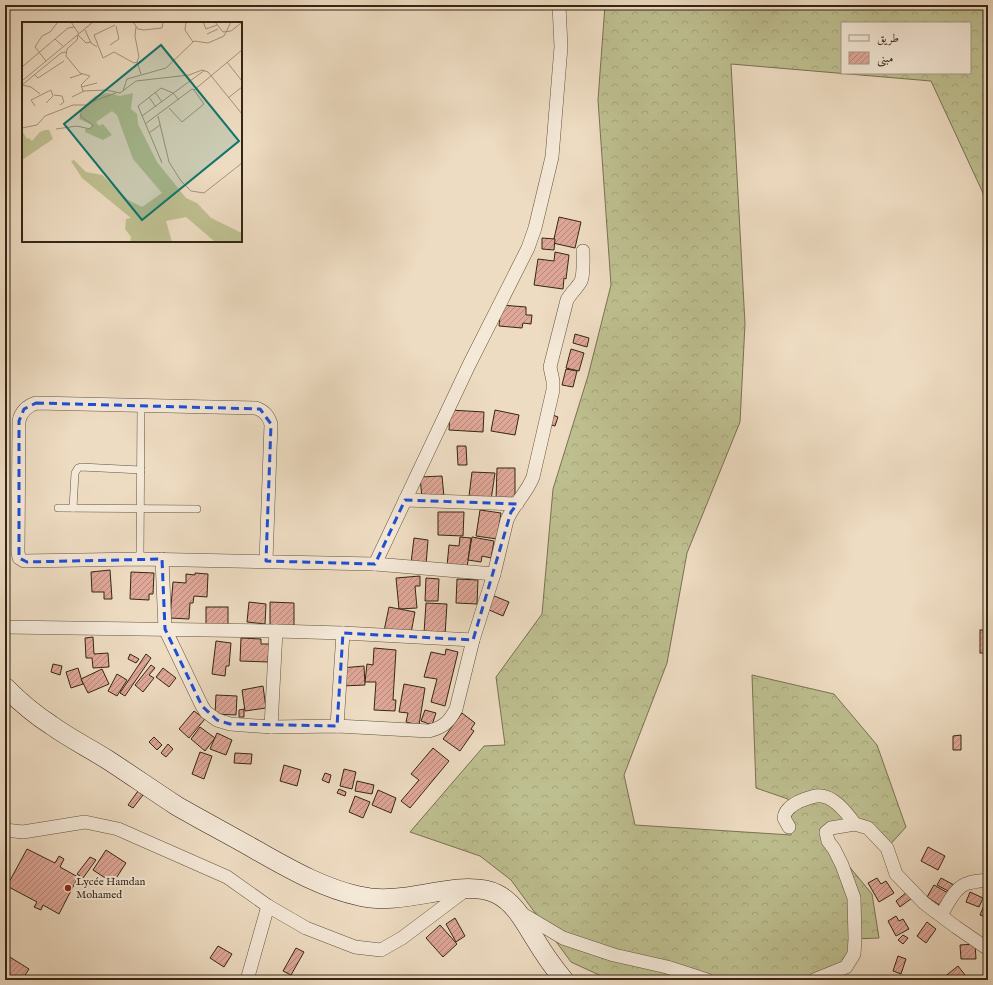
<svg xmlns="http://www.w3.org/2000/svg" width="993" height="985" viewBox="0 0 993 985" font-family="'IM FELL English',Amiri,serif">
<defs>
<pattern id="forest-crowns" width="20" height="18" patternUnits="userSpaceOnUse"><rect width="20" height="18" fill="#bebf90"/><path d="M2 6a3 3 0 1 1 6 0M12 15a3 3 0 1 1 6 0" fill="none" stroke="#a4a47b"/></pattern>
<pattern id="building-hatch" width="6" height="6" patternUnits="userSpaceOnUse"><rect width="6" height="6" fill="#dfa798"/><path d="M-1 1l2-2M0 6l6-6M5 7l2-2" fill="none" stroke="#b6887b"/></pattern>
</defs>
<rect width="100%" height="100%" fill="#eedcc2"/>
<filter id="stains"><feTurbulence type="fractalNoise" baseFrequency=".005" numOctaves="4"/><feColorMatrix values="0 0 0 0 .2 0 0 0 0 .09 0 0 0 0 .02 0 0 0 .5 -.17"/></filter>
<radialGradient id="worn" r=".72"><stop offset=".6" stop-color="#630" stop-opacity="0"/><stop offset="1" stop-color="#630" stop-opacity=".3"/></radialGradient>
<path fill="url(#forest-crowns)" stroke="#797252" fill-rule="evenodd" d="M605,5H988V234L983,193L931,81L731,64L745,324L740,422L687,553L667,663L624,775L635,825L791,835L788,799L756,788L752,675L834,694L877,745L906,827L887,848L868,828H831L828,841L872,894L879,938L855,939L841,977L830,980H610L571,962L511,880L480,856L410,832L484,746L505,745L496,677L542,614L553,489L588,376L611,285L598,100ZM842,23H970V73H842Z"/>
<g fill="url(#building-hatch)" stroke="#342615">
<path d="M559,217L581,222L575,248L553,243Z"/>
<path d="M542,238L555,239L554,250L542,249Z"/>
<path d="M555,252L569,255L566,279L564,278L563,289L534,285L538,259L554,261Z"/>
<path d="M501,305L526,307V315H532L531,324L523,323L522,328L499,326Z"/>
<path d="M575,334L589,338L587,347L573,343Z"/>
<path d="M571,349L584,353L579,371L566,368Z"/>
<path d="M566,369L577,371L573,387L562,385Z"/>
<path d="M450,410L484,412L483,432L449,430Z"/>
<path d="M495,410L519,415L515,435L491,431Z"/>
<path d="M550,414L558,417L555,426L547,424Z"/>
<path d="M457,446H466L467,465H458Z"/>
<path d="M497,468H515V500H496Z"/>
<path d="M472,472L495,473L491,500L469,496Z"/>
<path d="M442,476L444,497L422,498L420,477Z"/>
<path d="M480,510L501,513L497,539L476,536Z"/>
<path d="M438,512H464L463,536L438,535Z"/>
<path d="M460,537L471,538L467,568L447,566L449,545L459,546Z"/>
<path d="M472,537L494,541L491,558L482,556L481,562L468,560Z"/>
<path d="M414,538L428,540L426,565L411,563Z"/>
<path d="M110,570L112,599H104V592H92L91,572Z"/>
<path d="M131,572L154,573L153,594H149V600L130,599Z"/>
<path d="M195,573L208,574L207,597L194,596L193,603H190L189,619L170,618L173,582L186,583V574L195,575Z"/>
<path d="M420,576V586H415L417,608L399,609L396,578Z"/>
<path d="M426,578L439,579L438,601H425Z"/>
<path d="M457,579L478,580L477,604L456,603Z"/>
<path d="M492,595L509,602L503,616L487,609Z"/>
<path d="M249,602L266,604L265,624L247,622Z"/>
<path d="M270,602L294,603V630L270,629Z"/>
<path d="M426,603L447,604L445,635L424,633Z"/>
<rect x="206" y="607" width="22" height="22"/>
<path d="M389,607L415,612L411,633L384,631Z"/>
<rect x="980" y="630" width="8" height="23"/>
<path d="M93,637L94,654L108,653L109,667L93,668L92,658H86L85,638Z"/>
<path d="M241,638L261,639V644H269L268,662L240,661Z"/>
<path d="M216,641L231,643L229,666H226L225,676L212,674Z"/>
<path d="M374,648L396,650L393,700H396L395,711L374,710L376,682H365L367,664L373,665Z"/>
<path d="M446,649L458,652L445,706L431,702L437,679L424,677L431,652L445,655Z"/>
<path d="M130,654L139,659L136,663L128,659Z"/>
<path d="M146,654L151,658L125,696L120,693Z"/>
<path d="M53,664L62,666L60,675L51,672Z"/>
<path d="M151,665L155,668L149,675L154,678L143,692L135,685Z"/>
<path d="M364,666L365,685L342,686L341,668Z"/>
<path d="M78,668L83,684L71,688L66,672Z"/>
<path d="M163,668L176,678L169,687L156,677Z"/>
<path d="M102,669L109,684L88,693L81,679Z"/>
<path d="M117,674L127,680L117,696L108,691Z"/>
<path d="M404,684L425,688L419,725L406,722L408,713L399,712Z"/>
<path d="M263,686L266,708L245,711L242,690Z"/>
<path d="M216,695L237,696L236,715L215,714Z"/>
<path d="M244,709V717H239V710Z"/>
<path d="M425,710L436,713L432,725L421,721Z"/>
<path d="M194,711L205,719L189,738L179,729Z"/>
<path d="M462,713L475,723L471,729L474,731L460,751L443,739Z"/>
<path d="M200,727L215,738L205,751L191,739Z"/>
<path d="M217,733L232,740L226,755L210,749Z"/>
<path d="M961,735V750H953V736Z"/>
<path d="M154,737L162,745L157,750L149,742Z"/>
<path d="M168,744L173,749L166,757L161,753Z"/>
<path d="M433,748L449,761L410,808L401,801L419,780L411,774Z"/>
<path d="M200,752L212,756L204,779L192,774Z"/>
<path d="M235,753L252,754L251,764L234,763Z"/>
<path d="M284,765L301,770L297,786L280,781Z"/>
<path d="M344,769L356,772L352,789L340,786Z"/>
<path d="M325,773L331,775L329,783L322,780Z"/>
<path d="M357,781L374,785L372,794L355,791Z"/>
<path d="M339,789L346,792L345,796L337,793Z"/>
<path d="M378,790L396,798L391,813L372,805Z"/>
<path d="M138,791L143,795L133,808L128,805Z"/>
<path d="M355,796L370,802L363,818L349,812Z"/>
<path d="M928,847L945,856L938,870L921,861Z"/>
<path d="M27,849L55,863L59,856L64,859L60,867L78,877L59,914L43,905L41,910L34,907L37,902L7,886Z"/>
<path d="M106,850L126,863L113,883L93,870Z"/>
<path d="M90,857L96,860L83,878L77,874Z"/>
<path d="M877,878L881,884L886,881L894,893L879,902L868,883Z"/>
<path d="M941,878L954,885L950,892L937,885Z"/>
<path d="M934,885L948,893L941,906L927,897Z"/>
<path d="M907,892L912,898L900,907L896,901Z"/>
<path d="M970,892L983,898L979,907L966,902Z"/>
<path d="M985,903L988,905V918L980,915Z"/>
<path d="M896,916L899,921L903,919L909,929L896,936L888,921Z"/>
<path d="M455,918L465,936L456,942L446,924Z"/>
<path d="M927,922L936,929L926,943L917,936Z"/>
<path d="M440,925L457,944L443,957L426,938Z"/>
<path d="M903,935L908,938L903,944L898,940Z"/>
<path d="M975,944L976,959H961L960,945Z"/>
<path d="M218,946L232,954L224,967L210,958Z"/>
<path d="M296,948L304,952L291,975L283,971Z"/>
<path d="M5,954L29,969L22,980H5Z"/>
<path d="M898,956L906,959L901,974L893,971Z"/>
<path d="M958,966L969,980H945L943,978Z"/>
<path d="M902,975L917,980H901Z"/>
<rect x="186" y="977" width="23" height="3"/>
</g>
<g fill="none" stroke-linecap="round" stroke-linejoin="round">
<g stroke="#625440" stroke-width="8">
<g id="service">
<path d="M58,508L197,509"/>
<path d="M73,508L75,473L78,468L81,467L141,470"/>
<path d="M140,559L141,405"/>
</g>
</g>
<g stroke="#625440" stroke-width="14">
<g id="minor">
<path d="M405,500L517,504"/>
<path d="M162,559L165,629L202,706L206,712L217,720L230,724L271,727L337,726L429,731C444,727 449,722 456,709L473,640L494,574L507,520C513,505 527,493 533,477L553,390V381L550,367L567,300C571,293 577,288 581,281C584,274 583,259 583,251"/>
<path d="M266,561L271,424C268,415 264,411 256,408L36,403C27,406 21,411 19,421L18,552L19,558L24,561L140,559L375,564L494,574"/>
<path d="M375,564L469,365L528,248L535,228L552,157L561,47L559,5"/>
<path d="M5,627L276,631L343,633L473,640"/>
<path d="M337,726L343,633"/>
<path d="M271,727L276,631"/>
<path d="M789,827L784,818C785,810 791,806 798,802C803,800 810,797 816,796C832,793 847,813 855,824"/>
<path d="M5,830L23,832L85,822L118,829L227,877L268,906L306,928L355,947L381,950L402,938L467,889"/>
<path d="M521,913L563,938L614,955L667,967L707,980"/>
<path d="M941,915C948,904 955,886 969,883C975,881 982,881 988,880"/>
<path d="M247,980L268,906"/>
<path d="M814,980L846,967L854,954L855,939L854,898L842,865L834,849L828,841L826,832L831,828L855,824L868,828L887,848L896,874L924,903L956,927L988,949"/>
</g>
</g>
<g stroke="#342615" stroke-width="20">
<path id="secondary" d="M5,687C19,701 34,714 51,725C69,738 89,748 108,760C131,775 154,791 177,806C203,821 230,835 256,850C288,868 322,888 359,896C391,904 425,892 458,889C471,888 485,888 497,894C515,903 525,923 535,939C544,954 553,967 564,980"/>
</g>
<use href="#service" stroke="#f4e8d7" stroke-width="7"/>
<use href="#minor" stroke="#f4e8d7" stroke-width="13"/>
<use href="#secondary" stroke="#f4e8d7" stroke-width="19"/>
</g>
<path fill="none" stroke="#1d4ed8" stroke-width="3" stroke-dasharray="8 5" stroke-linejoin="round" d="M36,403L260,409L271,424L266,561L375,564L405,500L517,504L511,512L473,640L343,633L337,726L230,724L217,720L202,706L165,629L162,559L27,562L19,558V421L24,409Z"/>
<circle fill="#8f2418" stroke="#f4e8d7" stroke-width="1.5" cx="68" cy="888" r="4"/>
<g text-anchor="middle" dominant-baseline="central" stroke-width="4" stroke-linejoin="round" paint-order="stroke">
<g font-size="11" fill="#342615" stroke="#f4e8d7" text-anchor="start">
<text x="76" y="882">Lycée Hamdan<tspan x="76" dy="13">Mohamed</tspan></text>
</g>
</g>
<g transform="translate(22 22)">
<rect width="220" height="220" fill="#eedcc2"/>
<path d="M85,71L98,74L111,71L109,87L115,92L116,102L135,140L164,176L175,181L189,196L220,211V220L192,219L164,195L144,199L150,220H108L109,215L103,207L104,197L109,196L60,156L49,139L52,138L64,150L80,153L106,178L120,185L140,171L111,137L95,93L90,89L74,100L77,104L81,102L90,113L81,118L63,110V107H67L70,103L57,97L64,82L73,74ZM23,108H27L31,117L0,138V109L5,117L7,116L10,119L18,110Z" fill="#bebf90"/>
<path fill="none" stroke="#a4937d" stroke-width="1" d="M49,0L57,12M111,0L116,7L122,8L140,6L141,0M164,0L163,8L171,20M181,0L184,7L195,3M193,0L201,10L209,9L219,1M93,3L72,13L81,36L92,30L112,41L115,40M114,5L113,14L117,35L115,40L119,52M63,8L69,21L75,25M185,12L196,7M56,13L64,21L69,20M56,13L55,18L45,27L44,34L58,51L68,54L59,63L61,69L84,68L98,71L114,59L167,53L180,48L186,50L220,92M33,17L42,25M88,23L97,17L94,4M24,39L13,25L20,14L28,10L36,0M205,40L220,59M0,45L46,6L52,5M12,52L16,56L42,39M48,56L60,52M0,59L71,0M0,63L39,31L44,30M0,63L9,65L18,72M59,65L75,61M101,69L105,57L144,46L172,19L186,21L202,14L209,0M133,70L140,80M32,73L40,74L42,80L38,83M50,75L62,69M127,75L134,85M206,76L220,65M13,84L9,78L29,68L31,74L24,81M147,86L160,100L182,82L172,68M120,94L183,48M136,94L147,140L159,159L169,169L182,171L220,141M123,102L170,67L172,68L220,28M0,106L15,103L23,94L51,83H64M34,107L55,104L68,107L71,103L58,94L60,88L69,80L94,71M127,111L138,103M140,141L116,84L139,66L151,71L157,78"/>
<path fill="#0f766e" fill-opacity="0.15" stroke="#0f766e" stroke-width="2" d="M139,23L217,119L120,198L42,102Z"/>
<rect width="220" height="220" fill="none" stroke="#342615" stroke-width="2"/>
</g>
<rect width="993" height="985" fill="none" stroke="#eedcc2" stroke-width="20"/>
<rect x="6" y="6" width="981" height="973" fill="none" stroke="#342615" stroke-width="2"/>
<rect x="10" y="10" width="973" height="965" fill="none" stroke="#342615"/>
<rect x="841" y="22" width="130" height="52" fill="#f4e8d7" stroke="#a79a89"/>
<rect x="849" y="35" width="20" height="6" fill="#f4e8d7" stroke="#a79a89"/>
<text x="877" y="42" font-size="12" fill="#342615">طريق</text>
<rect x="849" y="52" width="20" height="12" fill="url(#building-hatch)" stroke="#a79a89"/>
<text x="877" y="62" font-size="12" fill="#342615">مبنى</text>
<rect width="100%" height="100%" filter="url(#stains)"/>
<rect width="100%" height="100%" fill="url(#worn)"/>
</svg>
